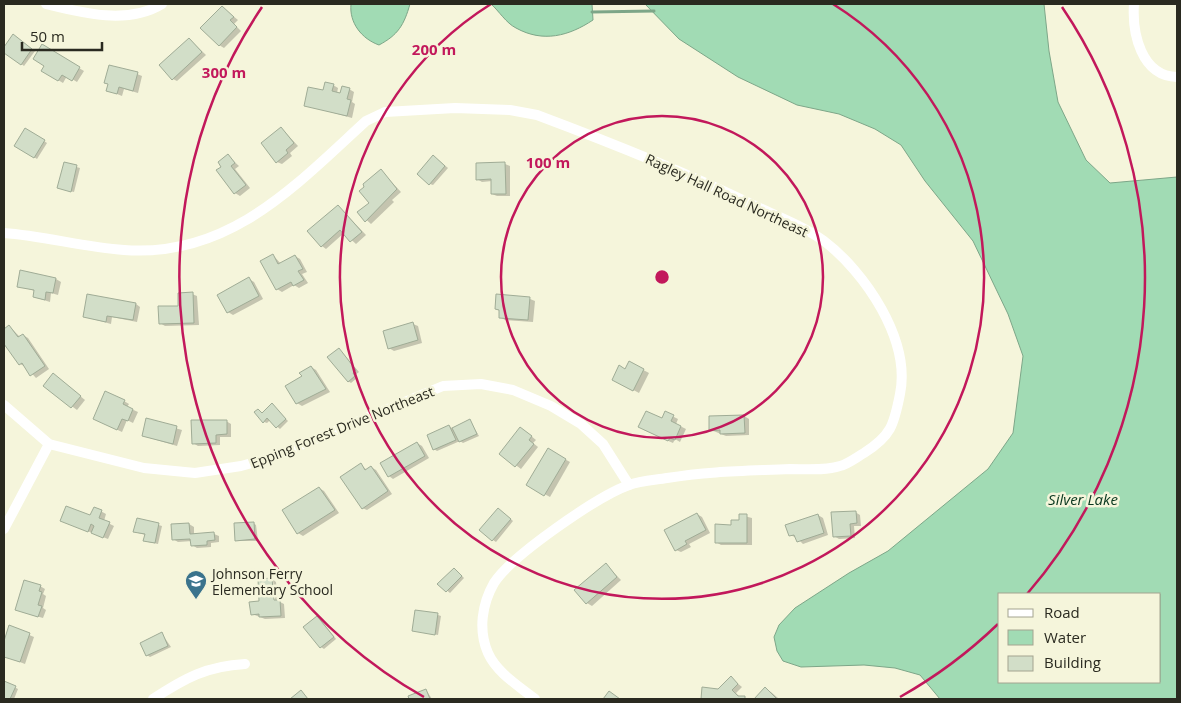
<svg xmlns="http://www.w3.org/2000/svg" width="1181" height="703" viewBox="0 0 1181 703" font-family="'Open Sans',sans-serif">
<rect width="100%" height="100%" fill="#f5f5db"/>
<g fill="#a1dbb4" stroke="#7da688" fill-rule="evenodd">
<path d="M351,4H410C404,25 398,35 379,45C362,39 349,23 351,4Z"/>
<path d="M491,4H592L593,20C569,36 543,43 516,28C506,23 499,11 491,4Z"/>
<path d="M645,4H1044L1049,51L1058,102L1086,160L1110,183L1177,177V699H940L920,675L895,668L864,665L801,667L783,661L777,651L774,637L779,625L795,608L849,573L888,551L988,469L1013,433L1023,356L1008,314L973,241L925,181L901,145L875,129L839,114L797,105L738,77L679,39ZM1000,594H1160V682H1000Z"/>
</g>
<g fill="#0003" fill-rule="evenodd">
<path d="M222,7L238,20L234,24L241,31L224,48L219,45Z"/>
<path d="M13,36L35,51L24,66L4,51Z"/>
<path d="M189,39L206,55L177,81L173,79Z"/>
<path d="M42,46L84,71L77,82L67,76L63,83L43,71L46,66Z"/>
<path d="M137,74L142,76L138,93L124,89L122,96L107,90Z"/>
<path d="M333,85L338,88L337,93L341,94L349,89L354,92L352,102L355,104L352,118L305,105Z"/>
<path d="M26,129L47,143L37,159L16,145Z"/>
<path d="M282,129L298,146L290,153L292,156L282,164L277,162Z"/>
<path d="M228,156L239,166L235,169L250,188L240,196L235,193L223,167Z"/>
<path d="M437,159L448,168L433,185L430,184Z"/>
<path d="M65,164L80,168L74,192L62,189Z"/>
<path d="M505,164L510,166V196H497L492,194V181L482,182L477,179Z"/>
<path d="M381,171L401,192L392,200L394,202L371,224L359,213L371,203Z"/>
<path d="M338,206L366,235L356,244L344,233L326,249L322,246Z"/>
<path d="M273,255L281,264L295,256L300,259L307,272L302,274L308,283L299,288L294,285L282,292L277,289Z"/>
<path d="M56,279L61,282L58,295L51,293L50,302L34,297L35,291L18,286Z"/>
<path d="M249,279L254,282L263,299L233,315L228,312Z"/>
<path d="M192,294L197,296L199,325L165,326L160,323Z"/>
<path d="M530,299L535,301L533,322L505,320L500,317L501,311L496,309Z"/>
<path d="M136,304L140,307L137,322L112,317L111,324L85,317Z"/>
<path d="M413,324L418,326L422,343L394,351L389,348Z"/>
<path d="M9,326L20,337L23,335L28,338L49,369L36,378L26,367L20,364L4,341V330Z"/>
<path d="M339,349L359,372L355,375L357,378L351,383L348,381Z"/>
<path d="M630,363L649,373L639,393L613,379L626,370Z"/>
<path d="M311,367L316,370L330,392L302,406L297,403Z"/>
<path d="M58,378L85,400L77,410L45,386Z"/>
<path d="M124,401L129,404L127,407L138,412L133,423L127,420L122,432L99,421Z"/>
<path d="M272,405L288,421L280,429L270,420L267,423L264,422L258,410L263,414Z"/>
<path d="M666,413L678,419L676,424L686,429L680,442L675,439L673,443L644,430L663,420Z"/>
<path d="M744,416L749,419V435L726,436L711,430Z"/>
<path d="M147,420L182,430L177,446L143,436Z"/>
<path d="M226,421L231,424V437H220V445L198,446L193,443Z"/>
<path d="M470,421L479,436L463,443L460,441L437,451L434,449L449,426L452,428Z"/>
<path d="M525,431L536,440L533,443L538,447L521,469L501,454Z"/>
<path d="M417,443L422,446L429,458L393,479L389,476Z"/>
<path d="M548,450L570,462L550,497L528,485Z"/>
<path d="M361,465L367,470L371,467L376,470L392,494L367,510L362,508Z"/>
<path d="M319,488L324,491L339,513L303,536L298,533Z"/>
<path d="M95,508L106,514L104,521L114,526L108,539L67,523L91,517Z"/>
<path d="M501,511L513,521L496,542L493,540Z"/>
<path d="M855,512L860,515L861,526H854L855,538L839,539L834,536Z"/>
<path d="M697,514L702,517L710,533L689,544L691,547L681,552L676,550Z"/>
<path d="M740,515L752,518V545H721L716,542L740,521Z"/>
<path d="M818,515L823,518L828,535L803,544L797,538L790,535Z"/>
<path d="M137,519L162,526L158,544L148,542L146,535L138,533Z"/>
<path d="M253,523L256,525L258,541H237Z"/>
<path d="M189,524L194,527V535L214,534L219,536V542L211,543V547L197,548L192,545V541L178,542L173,539Z"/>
<path d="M606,565L621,580L592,606L587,603Z"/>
<path d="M457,571L464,578L450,593L439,584Z"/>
<path d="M272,579L276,582L278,601L284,604L285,618L265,619L252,614L251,603L261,602L259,580ZM271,580H273L276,606H273Z"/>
<path d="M40,586L45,589L43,594L46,596L43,608L46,610L43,618L22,612Z"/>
<path d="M438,615L441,616L438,635L413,630Z"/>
<path d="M320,619L336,639L324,649L321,647Z"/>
<path d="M10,627L34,637L25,664L4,656V645Z"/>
<path d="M162,634L171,647L150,657L147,655Z"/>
<path d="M731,678L742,687L736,693L740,697L748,699H702L703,689L719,690Z"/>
<path d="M4,682L18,689L14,699L4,698Z"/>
<path d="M765,689L771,692L779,699H756Z"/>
<path d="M426,690L432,699H411L410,696Z"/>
</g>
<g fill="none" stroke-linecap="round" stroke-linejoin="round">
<path stroke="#7da688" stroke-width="3" d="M592,12L654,11"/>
</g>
<g fill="#d2dec8" stroke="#a0ac96">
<path d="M222,6L234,17L230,20L237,27L219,46L200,28Z"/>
<path d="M13,34L32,49L21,65L4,53V47Z"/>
<path d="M189,38L202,52L172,80L159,65Z"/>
<path d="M42,44L80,67L72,81L62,75L58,81L41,71L44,66L33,59Z"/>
<path d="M109,65L138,72L133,91L119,87L117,94L106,91L108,84L104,83Z"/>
<path d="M325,82L334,84L332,91L340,93L342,86L350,88L347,99L351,100L347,116L304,106L308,87L323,90Z"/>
<path d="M281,127L294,143L286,150L288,153L276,163L261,143Z"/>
<path d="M25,128L45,140L34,158L14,146Z"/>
<path d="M228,154L235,163L231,166L246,185L234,194L216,170L221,167L218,162Z"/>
<path d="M433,155L445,166L429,185L417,174Z"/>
<path d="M64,162L77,165L71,192L57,188Z"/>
<path d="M505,162L506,194H491V179L476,180V163Z"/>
<path d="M381,169L397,189L365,222L357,212L369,203L359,191L364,187L363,184Z"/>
<path d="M338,205L362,232L350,242L340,230L321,247L307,231Z"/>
<path d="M273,254L278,264L295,255L303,269L298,271L304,280L293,286L291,282L276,290L260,261Z"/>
<path d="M20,270L56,278L53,293L46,292L45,300L33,297L34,290L17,287Z"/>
<path d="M249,277L259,296L227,313L217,295Z"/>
<path d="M193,292L194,323L159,324L158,306H178V293Z"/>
<path d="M87,294L136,303L133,320L107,316L106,322L83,317Z"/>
<path d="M496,294L530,297L528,320L499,318V310L495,309Z"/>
<path d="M413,322L418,340L388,349L383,331Z"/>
<path d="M9,325L18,337L23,334L45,366L30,376L22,363L19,365L4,344V329Z"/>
<path d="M339,348L356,370L353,373L355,376L348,382L327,357Z"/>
<path d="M629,361L644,369L633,391L612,380L619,365L625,369Z"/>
<path d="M311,366L326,389L296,404L285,386L302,376L299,373Z"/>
<path d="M53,373L81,396L71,408L43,386Z"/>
<path d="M105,391L125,400L123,404L133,409L128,421L122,419L117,430L93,419Z"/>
<path d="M272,403L286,419L276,428L267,418L263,423L254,412L258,409L262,413Z"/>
<path d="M646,411L662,418L665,411L674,415L671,421L681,426L675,440L670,438L668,441L638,427Z"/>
<path d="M744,415L745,433L720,434V430L709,431V416Z"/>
<path d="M146,418L177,426L173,444L142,436Z"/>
<path d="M470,419L477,434L459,442L452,428Z"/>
<path d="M191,420H227V434L216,435V443L192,444Z"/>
<path d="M449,425L456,440L433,450L427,435Z"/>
<path d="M520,427L532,436L529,440L534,444L515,467L499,454Z"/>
<path d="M417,442L425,456L388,477L380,463Z"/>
<path d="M548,448L566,459L544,496L526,485Z"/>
<path d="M361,463L365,470L371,466L388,491L362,509L340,477Z"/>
<path d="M319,487L335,510L297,534L282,510Z"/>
<path d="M66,506L90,515L94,507L102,510L99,518L110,522L103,538L91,533L94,526L91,524L88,532L60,521Z"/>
<path d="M498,508L511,519L492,541L479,530Z"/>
<path d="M856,511L857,523L850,524L851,536L833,537L831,512Z"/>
<path d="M697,513L706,530L685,541L687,544L675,551L664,530Z"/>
<path d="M739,514H747V543H715V524L731,525V520H739Z"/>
<path d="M818,514L824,533L797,542L794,535L789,536L785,525Z"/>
<path d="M137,518L159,523L155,543L143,541L145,534L133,532Z"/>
<path d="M254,522L255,539L235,541L234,523Z"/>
<path d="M189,523L190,534L214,532L215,540L207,541V545L191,546L190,539L172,540L171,524Z"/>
<path d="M606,563L617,577L586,604L574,590Z"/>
<path d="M454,568L462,576L446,592L437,584Z"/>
<path d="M272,578L274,600H280L281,616L259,617V614L251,615L249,602L259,601L258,579Z"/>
<path d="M24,580L41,585L39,591L42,592L38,605L42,606L38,617L15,610Z"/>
<path d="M415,610L438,613L435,635L412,631Z"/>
<path d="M317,616L334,637L320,648L303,627Z"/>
<path d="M9,625L30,633L20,662L4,657V641Z"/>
<path d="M162,632L168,646L146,656L140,643Z"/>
<path d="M731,676L738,684L732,690L738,696H745V699H701L702,687L718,689Z"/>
<path d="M4,681L16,686L10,699H4Z"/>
<path d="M765,687L777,699H754Z"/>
<path d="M426,689L430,699H409L408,696Z"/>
<path d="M301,690L308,699H290Z"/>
<path d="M609,691L620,699H603Z"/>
</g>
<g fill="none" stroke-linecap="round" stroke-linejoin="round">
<g stroke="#fff" stroke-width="10">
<path d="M46,4C82,13 128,25 162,4"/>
<path d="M1134,4C1132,33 1141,76 1177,77"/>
<path d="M4,233C44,236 83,247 124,250C229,258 295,186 366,121L385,112L455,108L510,110L537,115C609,142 680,170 749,203C774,215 802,225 824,241C865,272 911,340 900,394C894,425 891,436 864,453C857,457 848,464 840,466C825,471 805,469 790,469C747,471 710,471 667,478C655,480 640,481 629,485C598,496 511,556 494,583C482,604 478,630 488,653C497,673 519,686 535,699"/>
<path d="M4,405L49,444L144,468L195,473L241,466L270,458L443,386L481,384L513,390L551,406L581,424L603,444L629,485"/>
<path d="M4,529L49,444"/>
<path d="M153,699C185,678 207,666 245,664"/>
</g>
</g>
<g fill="none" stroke="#c2185b" stroke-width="2.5">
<circle cx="662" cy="277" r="161"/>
<path d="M833 4A322 322 0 1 1 491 4"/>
<path d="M998 624A483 483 0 0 1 900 697M424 697A483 483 0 0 1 262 7M1062 7A483 483 0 0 1 1027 594"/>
</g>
<defs>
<g id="school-pin" transform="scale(1.125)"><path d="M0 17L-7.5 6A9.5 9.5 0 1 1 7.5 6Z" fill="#3a738c" stroke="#f5f5db"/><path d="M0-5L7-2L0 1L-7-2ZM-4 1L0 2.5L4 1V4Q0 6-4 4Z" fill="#fff"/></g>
</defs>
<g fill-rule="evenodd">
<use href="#school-pin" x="196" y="581"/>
</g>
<g text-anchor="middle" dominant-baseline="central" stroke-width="5" stroke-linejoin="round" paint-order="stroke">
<g font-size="14" fill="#2a2a20" stroke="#f5f5db">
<text transform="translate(727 195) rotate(25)">Ragley Hall Road Northeast</text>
<text transform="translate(342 427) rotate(-22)">Epping Forest Drive Northeast</text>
</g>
<g font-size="14" fill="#2a2a20" stroke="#f5f5db" text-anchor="start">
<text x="212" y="573">Johnson Ferry<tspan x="212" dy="16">Elementary School</tspan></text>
</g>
<g font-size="15" font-style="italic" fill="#08371e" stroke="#f5f5db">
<text x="1083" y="499">Silver Lake</text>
</g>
</g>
<circle cx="662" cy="277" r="8" fill="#c2185b" stroke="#f5f5db" stroke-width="2.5"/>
<g font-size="15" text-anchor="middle" font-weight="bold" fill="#c2185b" stroke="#f5f5db" stroke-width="5" stroke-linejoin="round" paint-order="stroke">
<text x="434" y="55">200 m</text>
<text x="224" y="78">300 m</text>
<text x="548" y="168">100 m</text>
</g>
<rect width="1181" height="703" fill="none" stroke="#2a2a20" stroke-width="10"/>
<rect x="998" y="593" width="162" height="90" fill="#f5f5db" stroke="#a4a490"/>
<rect x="1008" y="609" width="25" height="8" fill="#ffffff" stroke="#a4a490"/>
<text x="1044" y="618" font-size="15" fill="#2a2a20">Road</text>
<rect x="1008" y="630" width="25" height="15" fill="#a1dbb4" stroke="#a4a490"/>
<text x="1044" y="643" font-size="15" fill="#2a2a20">Water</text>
<rect x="1008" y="656" width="25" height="15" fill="#d2dec8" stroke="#a4a490"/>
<text x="1044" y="668" font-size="15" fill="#2a2a20">Building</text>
<path d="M22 42v8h80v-8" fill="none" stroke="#2a2a20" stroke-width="2.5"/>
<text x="30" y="42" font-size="15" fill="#2a2a20" stroke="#f5f5db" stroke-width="4" paint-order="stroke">50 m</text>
</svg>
